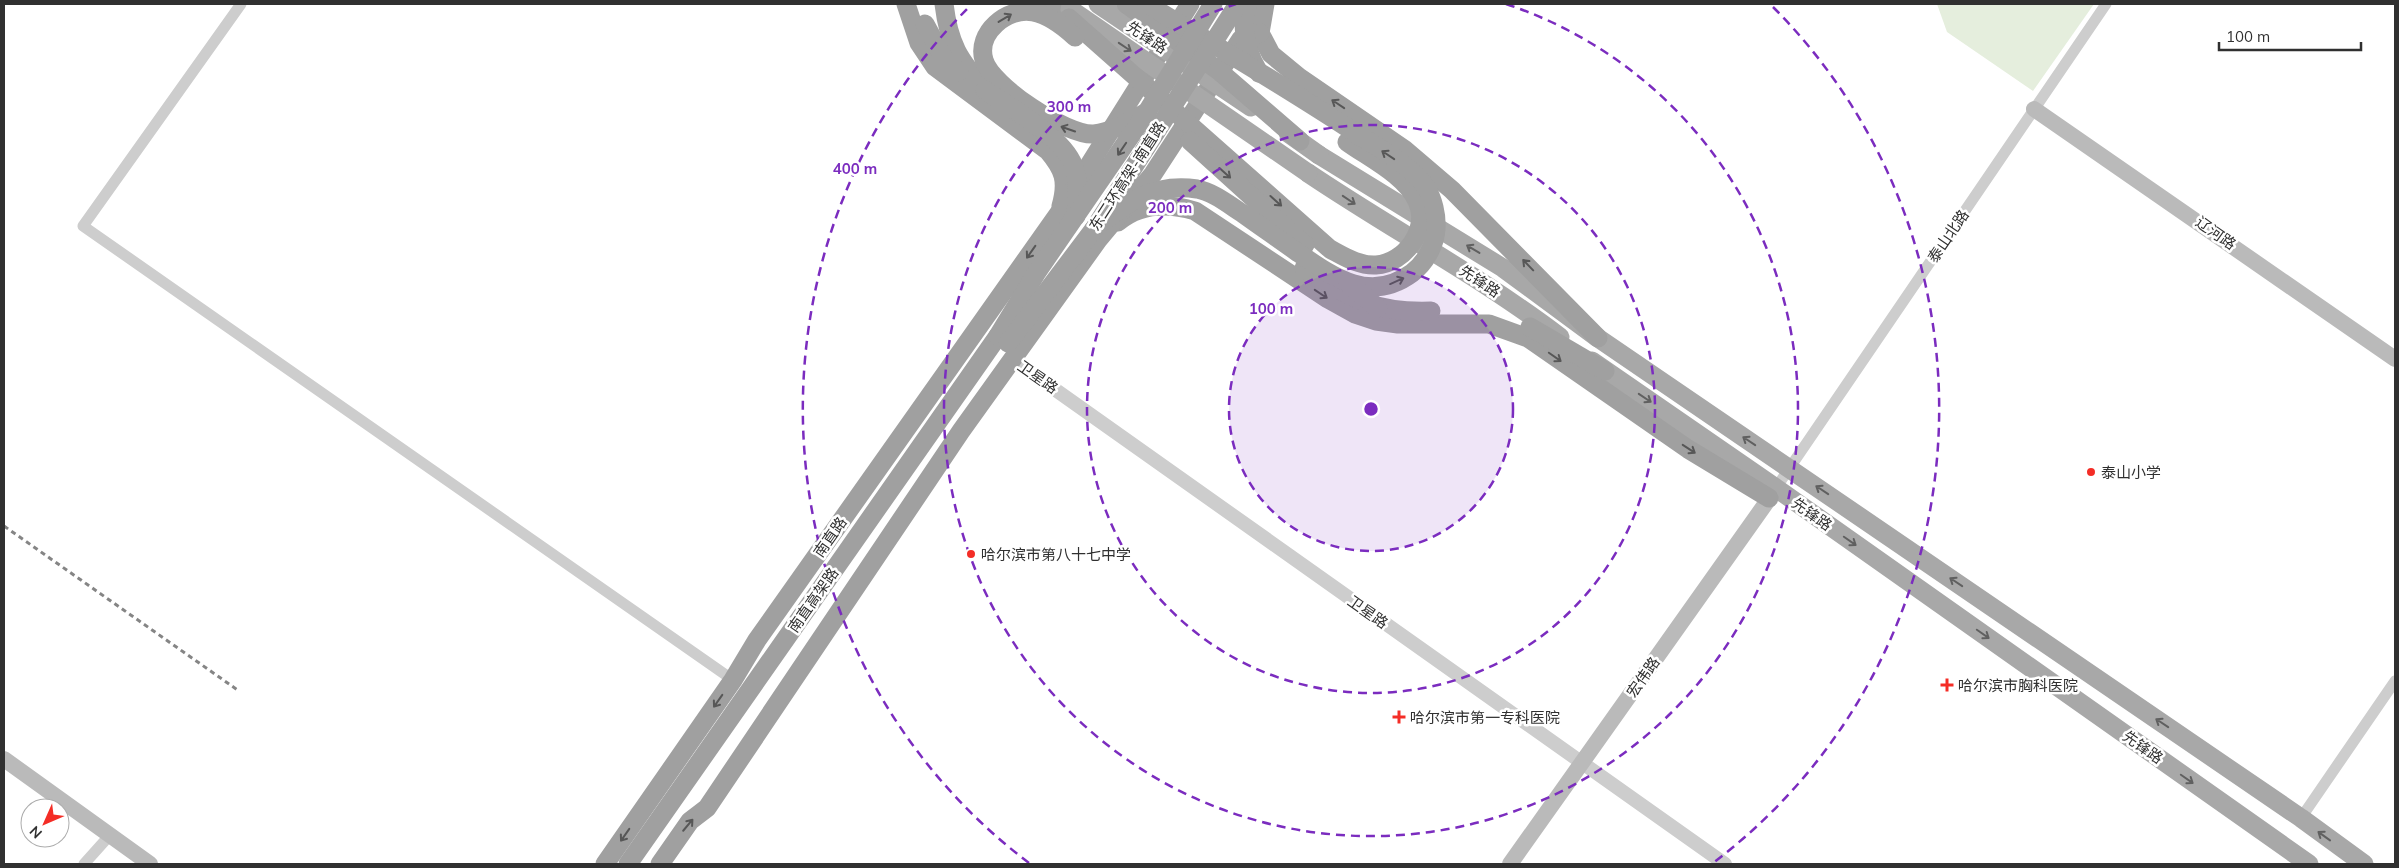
<svg xmlns="http://www.w3.org/2000/svg" width="2399" height="868" viewBox="0 0 2399 868" font-family="Mulish,'Noto Sans SC',sans-serif">
<rect width="100%" height="100%" fill="#fff"/>
<path fill="#e5eedd" d="M1937,4H2094L2033,91L1947,32Z"/>
<g fill="none" stroke-linecap="round" stroke-linejoin="round">
<g stroke="#cdcdcd" stroke-width="11">
<path d="M241,4L83,226L733,680"/>
<path d="M1776,488L2106,4"/>
<path d="M2301,818L2395,681"/>
<path d="M84,864L110,835"/>
</g>
<path stroke="#cdcdcd" stroke-width="14" d="M1012,359L1725,864"/>
<g stroke="#bababa" stroke-width="16">
<path d="M2034,109L2395,359"/>
<path d="M4,759L150,864"/>
<path d="M1510,864L1776,489"/>
</g>
<g stroke="#a8a8a8" stroke-width="19">
<path d="M1319,155L1503,268L1598,338L2301,818L2364,864"/>
<path d="M1308,173C1391,229 1480,276 1560,337"/>
<path d="M1592,361L1776,488L2309,864"/>
</g>
<g stroke="#a0a0a0" stroke-width="19">
<path d="M906,4L919,43L935,67L1048,151C1064,170 1068,181 1061,206"/>
<path d="M944,4C949,45 959,59 985,90"/>
<path d="M1051,4L1069,18"/>
<path d="M1265,4L1260,33L1271,54L1299,77L1404,149L1452,190L1598,338"/>
<path d="M925,24L943,57L959,72"/>
<path d="M1118,222C1141,203 1168,203 1195,211L1328,299L1355,314L1376,321L1398,324H1489L1528,338L1688,449L1769,498"/>
<path d="M1304,268C1352,298 1371,313 1431,311"/>
<path d="M1530,327L1605,371"/>
<path d="M605,864L733,680L757,640L1059,213L1190,4"/>
<path d="M628,864L998,336"/>
<path d="M660,864L690,821L707,808L961,431L1098,240L1153,174L1241,39L1260,33"/>
</g>
<path stroke="#858585" stroke-width="3" stroke-dasharray="5 4" stroke-linecap="butt" d="M4,526L239,691"/>
<g stroke="#a8a8a8" stroke-width="19">
<path d="M1098,4L1251,107"/>
<path d="M1070,9L1308,173"/>
<path d="M1288,133L1319,155"/>
</g>
<g stroke="#a0a0a0" stroke-width="19">
<path d="M1126,4L1219,71L1300,141"/>
<path d="M1248,4C1239,28 1247,52 1259,73"/>
<path d="M1069,18L1330,249C1345,257 1359,266 1376,265C1405,263 1430,229 1417,201C1405,175 1369,158 1347,142"/>
<path d="M1075,37C1063,26 1049,15 1033,12C1007,7 976,33 984,60C991,86 1067,136 1094,134C1113,132 1130,121 1147,112"/>
<path d="M985,90C1011,109 1067,138 1075,170C1079,184 1077,201 1076,216"/>
<path d="M1190,141L1305,245"/>
<path d="M1094,229C1125,203 1154,182 1197,189C1213,192 1228,204 1242,213C1260,226 1279,239 1297,252C1333,277 1370,304 1412,273C1425,263 1435,246 1436,229C1437,215 1433,199 1426,187C1409,164 1380,149 1357,134C1288,88 1217,47 1147,4"/>
<path d="M1348,283L1378,308"/>
<path d="M998,336L1037,272L1147,112L1213,4"/>
<path d="M1008,343L1094,229L1238,4"/>
</g>
</g>
<defs><path id="oneway-shaft" d="M-6 0H5M1.5-3L5.5 0L1.5 3" fill="none" stroke-width="1.6" stroke-linecap="round" stroke-linejoin="round" transform="scale(1.25)"/></defs>
<g stroke="#575757">
<use href="#oneway-shaft" transform="translate(1005 18) rotate(-31)"/>
<use href="#oneway-shaft" transform="translate(1338 104) rotate(-146)"/>
<use href="#oneway-shaft" transform="translate(1068 129) rotate(-161)"/>
<use href="#oneway-shaft" transform="translate(1122 149) rotate(124)"/>
<use href="#oneway-shaft" transform="translate(1388 155) rotate(-146)"/>
<use href="#oneway-shaft" transform="translate(1225 173) rotate(42)"/>
<use href="#oneway-shaft" transform="translate(1276 201) rotate(42)"/>
<use href="#oneway-shaft" transform="translate(1031 252) rotate(125)"/>
<use href="#oneway-shaft" transform="translate(1528 265) rotate(-134)"/>
<use href="#oneway-shaft" transform="translate(1397 281) rotate(-24)"/>
<use href="#oneway-shaft" transform="translate(1321 294) rotate(34)"/>
<use href="#oneway-shaft" transform="translate(1555 357) rotate(35)"/>
<use href="#oneway-shaft" transform="translate(1689 449) rotate(33)"/>
<use href="#oneway-shaft" transform="translate(718 701) rotate(125)"/>
<use href="#oneway-shaft" transform="translate(688 825) rotate(-50)"/>
<use href="#oneway-shaft" transform="translate(625 835) rotate(125)"/>
</g>
<g stroke="#606060">
<use href="#oneway-shaft" transform="translate(1125 47) rotate(34)"/>
<use href="#oneway-shaft" transform="translate(1349 200) rotate(34)"/>
<use href="#oneway-shaft" transform="translate(1473 249) rotate(-149)"/>
<use href="#oneway-shaft" transform="translate(1645 398) rotate(34)"/>
<use href="#oneway-shaft" transform="translate(1749 441) rotate(-146)"/>
<use href="#oneway-shaft" transform="translate(1822 490) rotate(-146)"/>
<use href="#oneway-shaft" transform="translate(1850 541) rotate(35)"/>
<use href="#oneway-shaft" transform="translate(1956 582) rotate(-146)"/>
<use href="#oneway-shaft" transform="translate(1983 634) rotate(35)"/>
<use href="#oneway-shaft" transform="translate(2162 723) rotate(-146)"/>
<use href="#oneway-shaft" transform="translate(2187 779) rotate(35)"/>
<use href="#oneway-shaft" transform="translate(2324 836) rotate(-144)"/>
</g>
<circle cx="1371" cy="409" r="142" fill="#7b2cbf" fill-opacity=".12"/>
<g fill="none" stroke="#7b2cbf" stroke-width="2.5" stroke-dasharray="9 6">
<circle cx="1371" cy="409" r="142"/>
<circle cx="1371" cy="409" r="284"/>
<path d="M1506 4A427 427 0 1 1 1236 4"/>
<path d="M1029 863A569 569 0 0 1 969 7M1773 7A569 569 0 0 1 1713 863"/>
</g>
<g fill="#f42d26" stroke="#fff" stroke-width="2">
<circle cx="2091" cy="472" r="5"/>
<circle cx="971" cy="554" r="5"/>
<path d="M1944.5 677.5h5v5h5v5h-5v5h-5v-5h-5v-5h5z"/>
<path d="M1396.5 709.5h5v5h5v5h-5v5h-5v-5h-5v-5h5z"/>
</g>
<g text-anchor="middle" dominant-baseline="central" stroke-width="5" stroke-linejoin="round" paint-order="stroke">
<g font-size="15" fill="#303030" stroke="#fff">
<text transform="translate(1147 37) rotate(34)">先锋路</text>
<text transform="translate(1127 176) rotate(-57)">东二环高架-南直路</text>
<text transform="translate(2216 233) rotate(35)">辽河路</text>
<text transform="translate(1948 236) rotate(-56)">泰山北路</text>
<text transform="translate(1480 281) rotate(33)">先锋路</text>
<text transform="translate(1038 377) rotate(35)">卫星路</text>
<text transform="translate(1812 514) rotate(35)">先锋路</text>
<text transform="translate(830 537) rotate(-55)">南直路</text>
<text transform="translate(813 600) rotate(-55)">南直高架路</text>
<text transform="translate(1368 612) rotate(35)">卫星路</text>
<text transform="translate(1643 677) rotate(-55)">宏伟路</text>
<text transform="translate(2143 747) rotate(35)">先锋路</text>
</g>
<g font-size="15" fill="#303030" stroke="#fff" text-anchor="start">
<text x="2101" y="472">泰山小学</text>
<text x="981" y="554">哈尔滨市第八十七中学</text>
<text x="1958" y="685">哈尔滨市胸科医院</text>
<text x="1410" y="717">哈尔滨市第一专科医院</text>
</g>
</g>
<circle cx="1371" cy="409" r="8" fill="#7b2cbf" stroke="#fff" stroke-width="2.5"/>
<g font-size="15" text-anchor="middle" font-weight="bold" fill="#7b2cbf" stroke="#fff" stroke-width="5" stroke-linejoin="round" paint-order="stroke">
<text x="1069" y="112">300 m</text>
<text x="855" y="174">400 m</text>
<text x="1170" y="213">200 m</text>
<text x="1271" y="314">100 m</text>
</g>
<rect width="2399" height="868" fill="none" stroke="#303030" stroke-width="10"/>
<g transform="translate(45 823) rotate(225)"><circle r="24" fill="#ffffff" stroke="#acacac"/>
<path d="M0-4L9 19L0 12L-9 19Z" fill="#f42d26"/>
<text y="-8" font-size="14" font-weight="bold" text-anchor="middle" fill="#303030">N</text>
</g>
<path d="M2219 42v8h142v-8" fill="none" stroke="#303030" stroke-width="2.5"/>
<text x="2226" y="42" font-size="15" fill="#303030" stroke="#ffffff" stroke-width="4" paint-order="stroke">100 m</text>
</svg>
